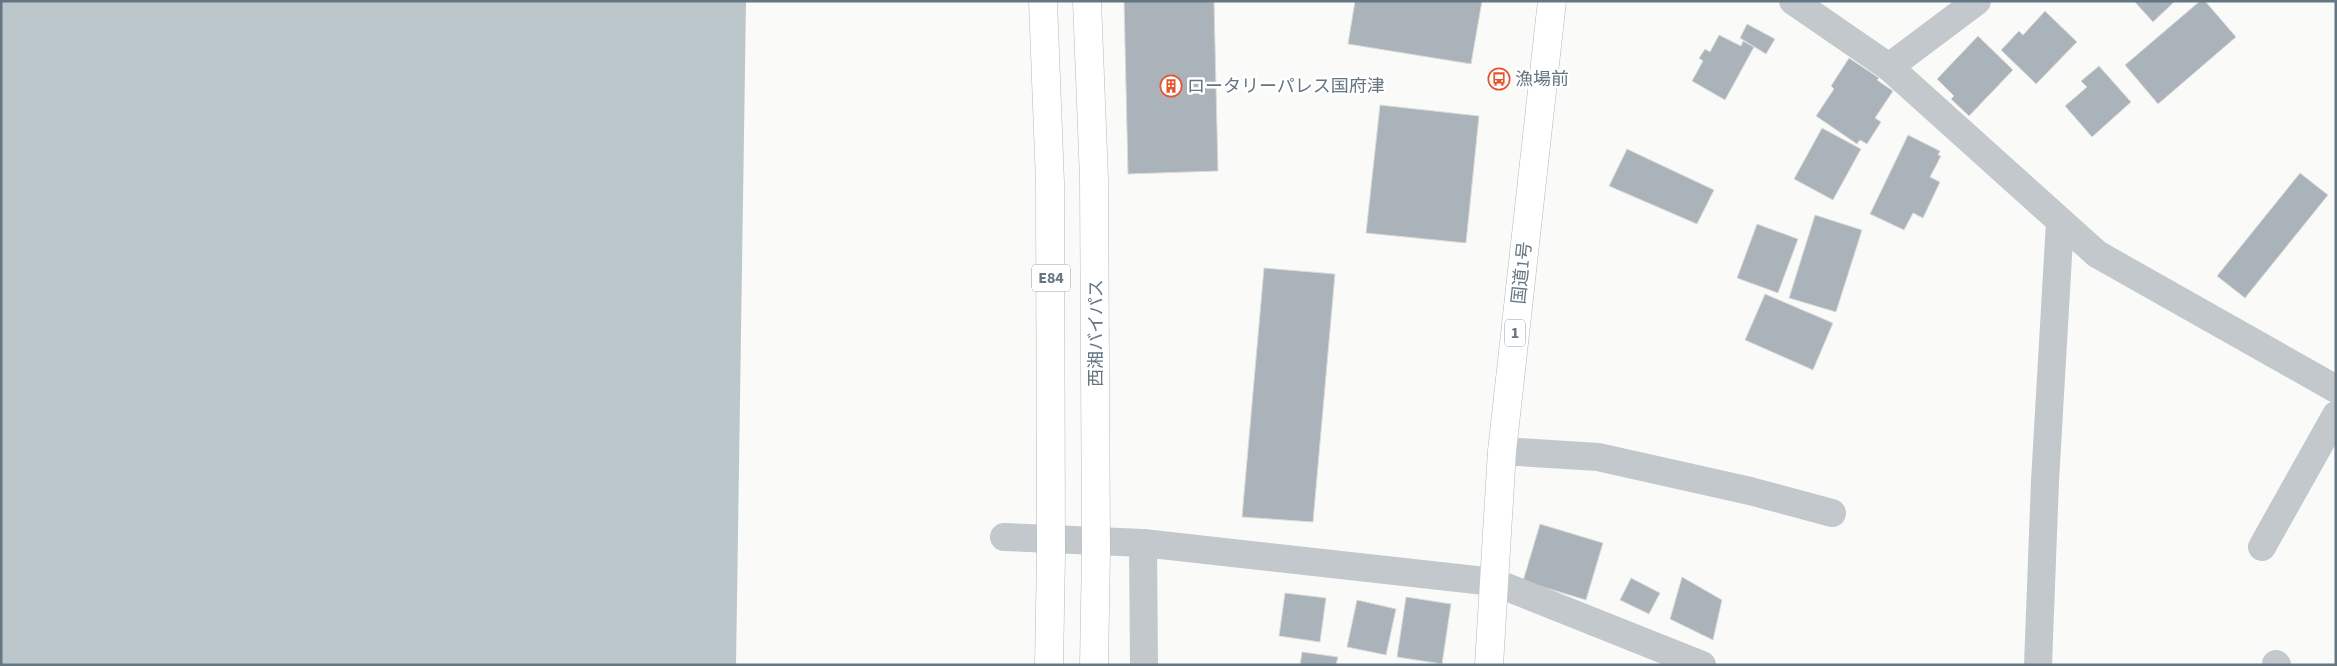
<svg xmlns="http://www.w3.org/2000/svg" width="2337" height="666" viewBox="0 0 2337 666" font-family="'Source Sans 3','Noto Sans JP',sans-serif">
<rect width="100%" height="100%" fill="#fafaf8"/>
<path fill="#bbc7cb" d="M1,1H746L736,665H1Z"/>
<g fill="#aab3b9" stroke="#dcdcda">
<path d="M1124,1H1214L1218,171L1128,174Z"/>
<path d="M1355,1H1482L1471,64L1348,44Z"/>
<path d="M2134,1H2175L2153,22Z"/>
<path d="M2200,1H2205L2236,37L2158,104L2125,65Z"/>
<path d="M2045,11L2077,42L2036,84L2001,50L2019,31L2023,35Z"/>
<path d="M1747,24L1775,39L1766,54L1740,38Z"/>
<path d="M1719,35L1741,46L1743,41L1754,47L1725,100L1692,81L1703,61L1699,58L1705,49L1710,52Z"/>
<path d="M1978,36L2013,70L1969,116L1951,99L1954,96L1937,79Z"/>
<path d="M1849,58L1879,78L1877,80L1893,91L1875,118L1881,122L1867,144L1860,140L1857,144L1816,116L1834,89L1831,86Z"/>
<path d="M2099,66L2131,102L2092,137L2065,106L2087,87L2081,81Z"/>
<path d="M1380,105L1479,116L1466,243L1366,233Z"/>
<path d="M1822,128L1861,149L1833,200L1794,179Z"/>
<path d="M1908,135L1940,151L1938,155L1941,156L1930,177L1940,182L1923,218L1913,213L1904,230L1870,214Z"/>
<path d="M1627,149L1714,190L1697,224L1609,186Z"/>
<path d="M2300,173L2328,195L2245,298L2217,276Z"/>
<path d="M1815,215L1862,230L1836,312L1789,298Z"/>
<path d="M1757,224L1798,239L1778,293L1737,278Z"/>
<path d="M1264,268L1335,274L1313,522L1242,517Z"/>
<path d="M1765,294L1833,323L1813,370L1745,340Z"/>
<path d="M1540,524L1603,543L1586,600L1523,581Z"/>
<path d="M1682,577L1722,600L1713,640L1670,619Z"/>
<path d="M1631,578L1660,593L1649,614L1620,600Z"/>
<path d="M1285,593L1326,598L1320,642L1279,636Z"/>
<path d="M1406,597L1451,604L1442,664L1397,657Z"/>
<path d="M1357,600L1396,609L1386,655L1347,647Z"/>
<path d="M1302,652L1338,657L1336,665H1300Z"/>
</g>
<g fill="none" stroke-linecap="round" stroke-linejoin="round">
<g stroke="#b4b9bd" stroke-width="29">
<g id="highway">
<path d="M1049,665L1051,554"/>
<path d="M1094,665L1096,552"/>
<path d="M1489,665L1502,451L1552,1"/>
</g>
</g>
<g stroke="#c3c8cc" stroke-width="28">
<path d="M1793,1L1889,67L2097,254L2336,389"/>
<path d="M1889,67L1977,1"/>
<path d="M1502,451L1598,457L1750,491L1832,513"/>
<path d="M1004,537L1143,543L1494,582L1702,665"/>
<path d="M1143,543L1144,665"/>
<path d="M2262,547L2336,415"/>
<path d="M2276,664L2277,665"/>
<path d="M2038,665L2045,481L2060,222"/>
</g>
<use href="#highway" stroke="#fff" stroke-width="28"/>
<g stroke="#b4b9bd" stroke-width="29" stroke-linecap="butt">
<g id="highway-bridge">
<path d="M1043,1L1050,183L1051,554"/>
<path d="M1087,1L1094,179L1096,552"/>
</g>
</g>
<use href="#highway-bridge" stroke="#fff" stroke-width="28"/>
</g>
<defs>
<g id="bus-ring" transform="scale(1.125)"><circle r="9.5" fill="#fff" stroke="#e4572e" stroke-width="1.5"/><path d="M-5-6H5V4H4V6H2V4H-2V6H-4V4H-5ZM-3.5-4V0h7V-4ZM-3.5 1.2v1.5H-2V1.2ZM2 1.2v1.5H3.5V1.2Z" fill="#e4572e"/></g>
<g id="building-ring" transform="scale(1.125)"><circle r="9.5" fill="#fff" stroke="#e4572e" stroke-width="1.5"/><path d="M-4-6H4V6H1V3H-1V6H-4ZM-2.5-4.3h1.7v1.8h-1.7ZM.8-4.3h1.7v1.8H.8ZM-2.5-1h1.7V.8h-1.7ZM.8-1h1.7V.8H.8Z" fill="#e4572e"/></g>
</defs>
<g fill-rule="evenodd">
<use href="#bus-ring" x="1499" y="79"/>
<use href="#building-ring" x="1171" y="86"/>
</g>
<g text-anchor="middle" dominant-baseline="central" stroke-width="5" stroke-linejoin="round" paint-order="stroke">
<g fill="#fff" stroke="#939fa8" stroke-width="1">
<rect x="1032" y="264.5" width="38" height="27" rx="4"/>
<rect x="1505" y="319.5" width="20" height="27" rx="4"/>
</g>
<g font-size="16" font-weight="bold" fill="#657683">
<text x="1051" y="278">E84</text>
<text x="1515" y="333">1</text>
</g>
<g font-size="18" fill="#657683" stroke="#fff" text-anchor="start">
<text x="1515" y="79">漁場前</text>
<text x="1187" y="86">ロータリーパレス国府津</text>
</g>
<g font-size="18" fill="#657683" stroke="#fff">
<text transform="translate(1522 273) rotate(-84)">国道1号</text>
<text transform="translate(1096 333) rotate(-90)">西湘バイパス</text>
</g>
</g>
<rect width="2337" height="666" fill="none" stroke="#657683" stroke-width="5"/>
</svg>
